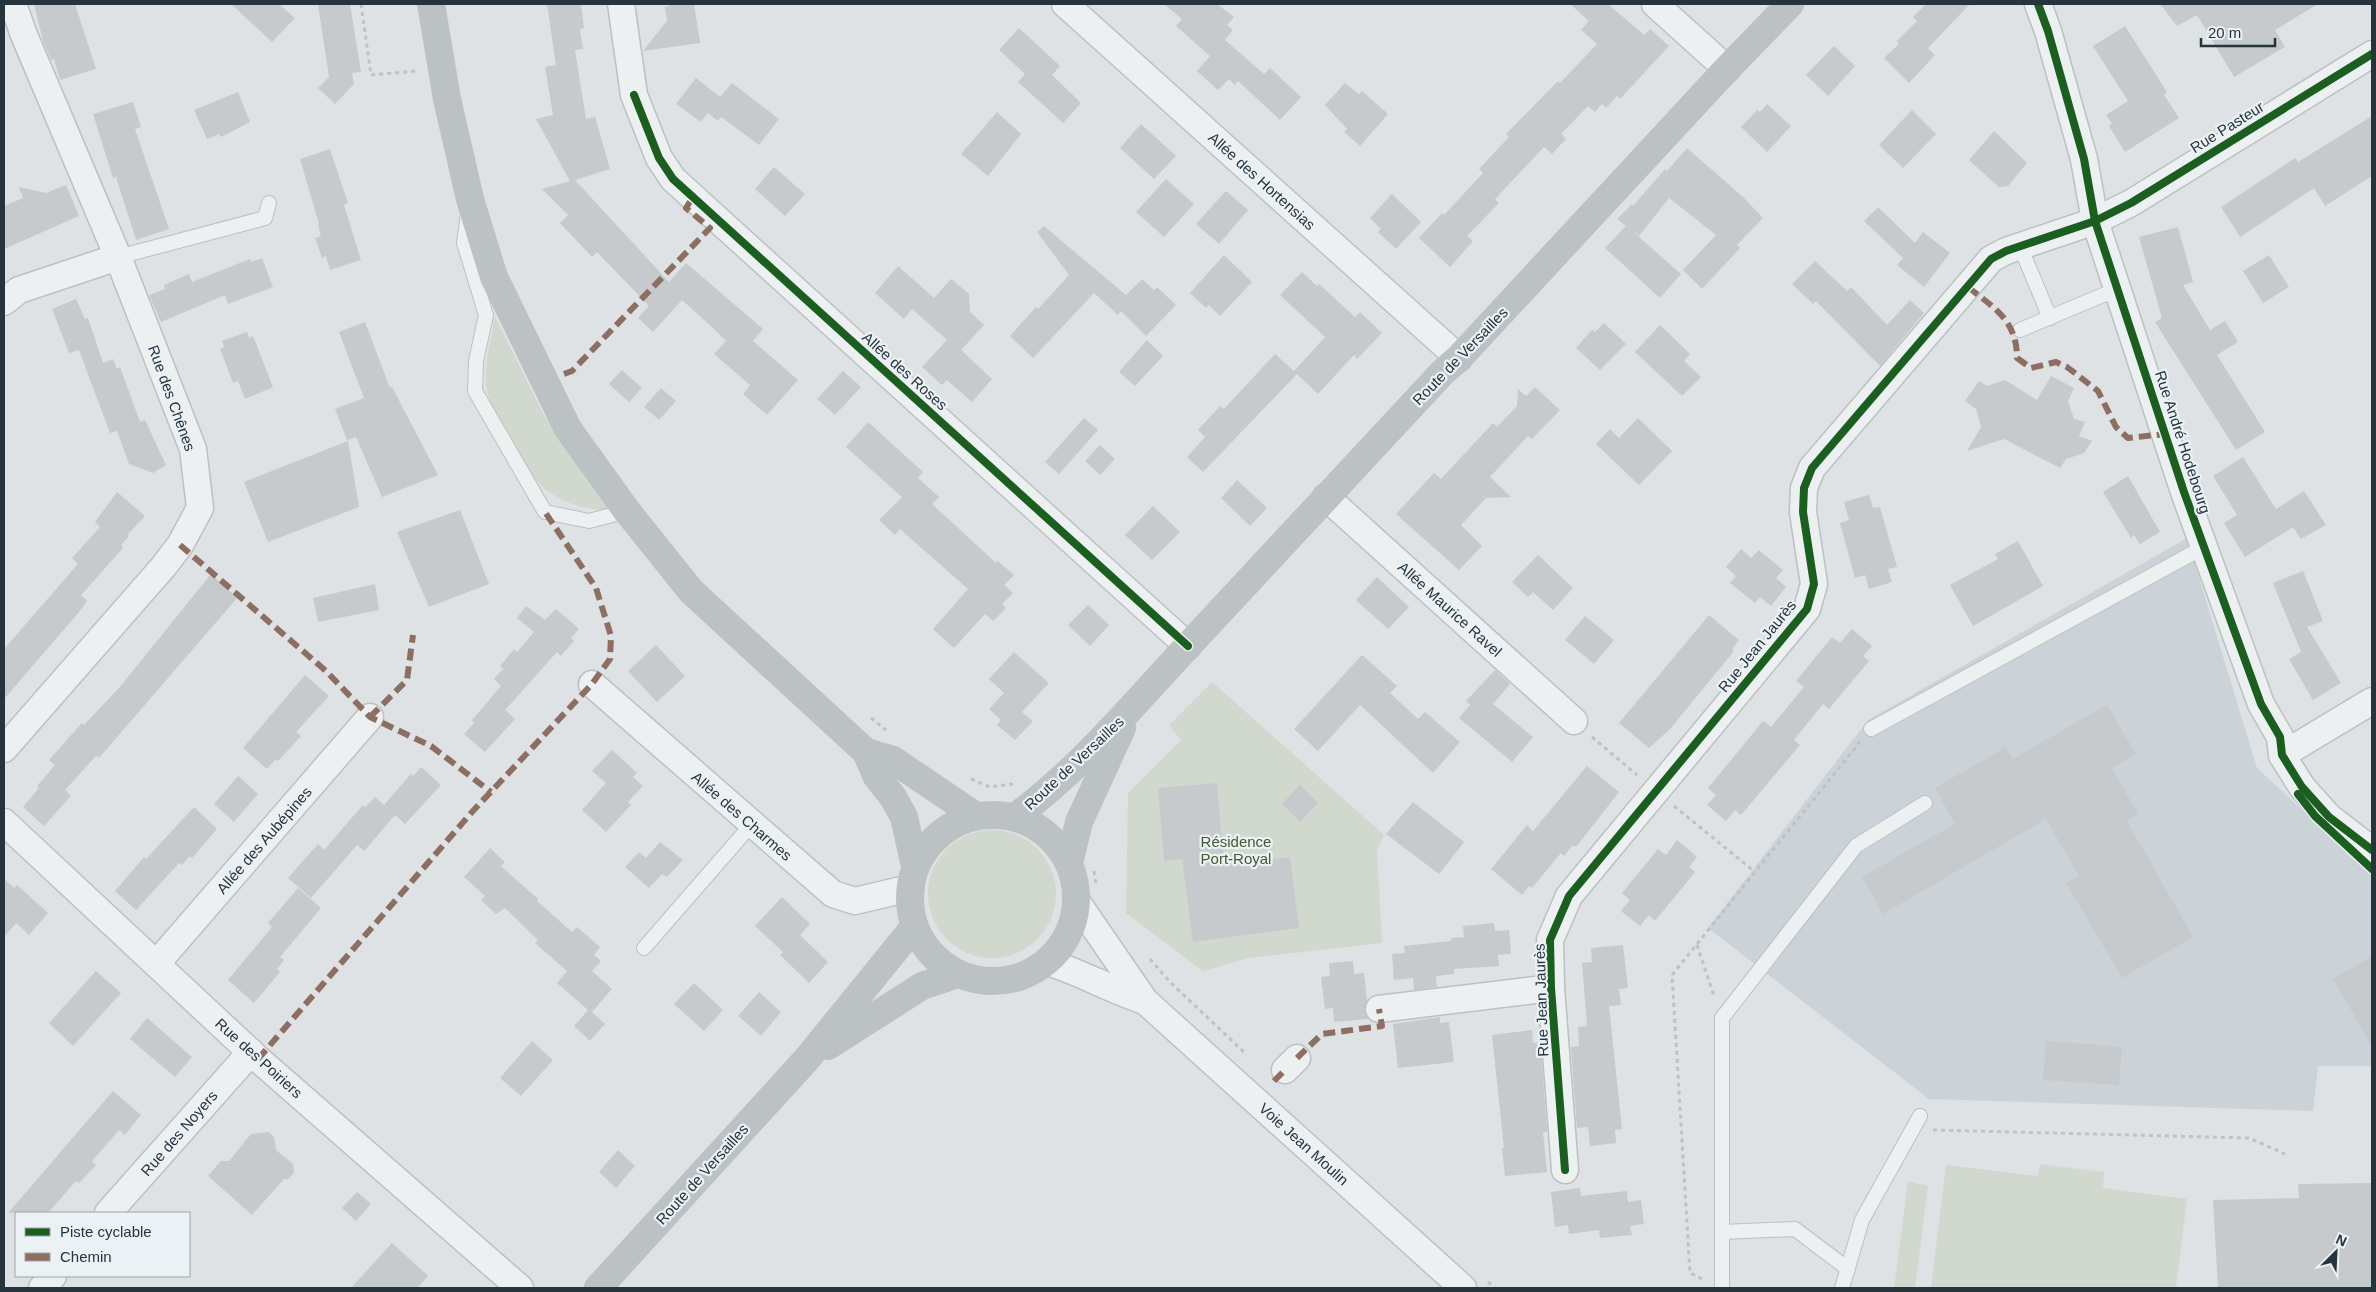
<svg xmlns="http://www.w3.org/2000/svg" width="2376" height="1292" viewBox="0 0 2376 1292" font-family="Arial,sans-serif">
<rect width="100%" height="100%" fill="#dee2e4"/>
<path fill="#cbd2d8" d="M2187,538L2257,768L2372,874V1066H2318L2313,1111L1929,1099L1708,928L1868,720Z"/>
<g fill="#d1d9ce">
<path d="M495,317L544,415L610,511C589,509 569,506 552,494C526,478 490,416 486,385C484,364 491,338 495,317Z"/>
<path d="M1212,682L1384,835L1377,850L1382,943L1249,958L1203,971L1126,913L1128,793L1181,740L1169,725Z"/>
<circle cx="992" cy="894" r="64"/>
<path d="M2040,1164L2104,1172L2103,1188L2187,1199L2176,1288H1931L1946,1165L2038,1176Z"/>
<path d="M1908,1181L1928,1186L1915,1288H1894Z"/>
</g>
<g fill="#c6cacc">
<path d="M34,4H75L96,69L60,80L54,59L51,60L43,41Z"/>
<path d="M231,4H279L295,18L272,42Z"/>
<path d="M318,4H350L361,72L352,73L354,84L335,104L318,88L329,77Z"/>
<path d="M547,4L581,5L584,28L580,29L583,49L575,50L586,119L595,117L610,169L575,180L669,282L686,263L763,329L753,341L798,380L767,415L743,394L750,385L714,354L726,341L714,329L682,300L653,332L638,318L649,306L597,252L592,257L560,223L568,215L542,189L570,181L536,119L553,115L545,67L556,65Z"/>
<path d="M669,4H694L700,43L643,51L667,21L665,7L669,6Z"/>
<path d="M1164,4H1217L1234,17L1227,25L1233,30L1225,40L1264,74L1270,68L1301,97L1280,120L1238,81L1235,85L1229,79L1218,90L1197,71L1210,56L1176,26L1182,19Z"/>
<path d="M1570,4H1608L1644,35L1650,29L1669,46L1620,99L1617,96L1606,108L1602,104L1595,112L1588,106L1561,134L1566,139L1552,154L1544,147L1495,199L1499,203L1467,236L1473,241L1450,267L1419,238L1442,213L1444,215L1483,173L1479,169L1509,137L1506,134L1558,81L1560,83L1597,44L1581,30L1589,21Z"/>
<path d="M1926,4H1970L1928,48L1935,55L1909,83L1884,58L1899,44L1897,41L1917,21L1913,17Z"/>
<path d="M2160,4H2318L2275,30L2285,47L2234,77L2197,15L2177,26Z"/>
<path d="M2125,26L2167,92L2164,95L2179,118L2125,152L2109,126L2112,124L2106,115L2128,101L2093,46Z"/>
<path d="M1019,28L1060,66L1052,75L1081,103L1063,123L1018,82L1025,74L999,50Z"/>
<path d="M1834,46L1855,66L1828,96L1806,75Z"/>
<path d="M696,78L720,97L732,83L779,119L759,145L721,117L718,121L708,113L701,122L676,104Z"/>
<path d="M1345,83L1359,94L1362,91L1388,114L1360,146L1344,132L1347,129L1325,105Z"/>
<path d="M238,92L250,122L221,137L219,134L207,139L194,110Z"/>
<path d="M133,102L141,127L135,129L169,229L136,240L116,177L113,178L93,114Z"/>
<path d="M1767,104L1791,126L1767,152L1741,127L1757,110L1760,112Z"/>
<path d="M1912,110L1936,134L1903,168L1879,145Z"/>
<path d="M997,112L1021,134L988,176L961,154Z"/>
<path d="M2372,116V176L2325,206L2314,188L2240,237L2221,207L2295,158L2298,162Z"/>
<path d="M1141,124L1176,156L1154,179L1120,148Z"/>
<path d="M1994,131L2027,163L2008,186L1999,187L1969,160Z"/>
<path d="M1687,148L1743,197L1763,218L1737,245L1740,248L1702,289L1683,270L1716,235L1669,198L1639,236L1630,229L1681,274L1660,298L1605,248L1626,226L1617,219L1632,204L1633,206L1665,169L1667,171Z"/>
<path d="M330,149L348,203L344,205L361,260L330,270L326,256L322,258L315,238L321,236L318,225L319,224L300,159Z"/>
<path d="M774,167L805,194L785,216L755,189Z"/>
<path d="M1166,179L1194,204L1164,237L1136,212Z"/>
<path d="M66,185L79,216L4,249V206L23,198L19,187L46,193Z"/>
<path d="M1226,191L1248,210L1219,244L1196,224Z"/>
<path d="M1392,194L1421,222L1396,249L1378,232L1381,229L1370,218Z"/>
<path d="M1878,207L1915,243L1923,232L1950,253L1924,287L1897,265L1903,258L1864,221Z"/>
<path d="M1044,226L1126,295L1142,279L1154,290L1157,287L1176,305L1146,336L1121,311L1118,315L1094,293L1033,358L1010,336L1036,307L1038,309L1069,275L1037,232Z"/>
<path d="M2178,227L2193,282L2183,285L2210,330L2225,321L2238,342L2217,355L2265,432L2236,450L2155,322L2162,318L2139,237Z"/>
<path d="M1224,255L1252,282L1220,316L1209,305L1206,308L1190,293Z"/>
<path d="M2269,255L2289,287L2263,303L2243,271Z"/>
<path d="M262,258L273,287L228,304L225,295L161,322L149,295L165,289L164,285L189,274L192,282L250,259L251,262Z"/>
<path d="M1815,261L1847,291L1851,287L1887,325L1910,300L1924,313L1880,366L1816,301L1813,304L1792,284Z"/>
<path d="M898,266L934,298L951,279L969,294L970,312L984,325L961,350L992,379L972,402L947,380L942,385L922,367L947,340L912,309L904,319L875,293Z"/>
<path d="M1302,272L1317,286L1319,284L1355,317L1360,312L1382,333L1357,359L1354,355L1318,394L1297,374L1203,472L1187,457L1205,437L1198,430L1220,406L1224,409L1275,354L1294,371L1325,337L1280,295Z"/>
<path d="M76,299L85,319L88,318L103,363L113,359L117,369L120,367L140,422L145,420L166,465L153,473L129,464L117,431L110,433L79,350L69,353L52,309Z"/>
<path d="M365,322L390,388L392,387L438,475L382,497L356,437L347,440L335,409L364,398L339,332Z"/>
<path d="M1604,323L1626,344L1600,370L1576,348L1592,330L1595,332Z"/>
<path d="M1660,325L1690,354L1684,361L1701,377L1682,396L1635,352Z"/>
<path d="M247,332L249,338L253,336L273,387L245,399L238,381L233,383L220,349L224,347L222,341Z"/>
<path d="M1147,340L1163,356L1135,386L1119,372Z"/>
<path d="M622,370L642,388L629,402L609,384Z"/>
<path d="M843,371L861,387L835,415L817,399Z"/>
<path d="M2051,376L2074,388L2068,401L2074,419L2085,422L2079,436L2092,441L2084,453L2066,459L2060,468L2004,439L1967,451L1981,427L1976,409L1965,401L1979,381L1987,386L2005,380L2037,400Z"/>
<path d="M1535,387L1560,410L1532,439L1528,436L1490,477L1511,497L1486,498L1461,525L1482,546L1459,570L1396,514L1434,473L1441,479L1493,423L1497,427L1517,406L1518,389L1526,396Z"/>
<path d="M661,388L676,401L659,420L644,407Z"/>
<path d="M1084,418L1098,430L1059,474L1045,462Z"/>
<path d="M1638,418L1672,451L1639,485L1596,444L1610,429L1619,438Z"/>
<path d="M868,422L923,472L918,478L939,497L932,504L996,563L998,561L1014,575L1004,585L1013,593L1002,604L1006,608L993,621L985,614L954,648L933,629L968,589L900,529L895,535L879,520L902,497L846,447Z"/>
<path d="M348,441L359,507L268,542L244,482Z"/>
<path d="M1100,445L1115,459L1100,475L1085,461Z"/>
<path d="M2243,457L2276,509L2304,491L2326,525L2301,539L2293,527L2245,557L2224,523L2237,515L2213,476Z"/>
<path d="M2128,476L2160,532L2140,544L2134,535L2131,538L2103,492Z"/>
<path d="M1237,480L1267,508L1250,526L1221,498Z"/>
<path d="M117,492L145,516L127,535L129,536L121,545L123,548L81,595L87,601L80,611L4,699V649L78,564L72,558L100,527L95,522Z"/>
<path d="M1869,495L1873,508L1880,507L1897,567L1888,569L1892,582L1869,589L1865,575L1855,578L1840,523L1849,520L1844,502Z"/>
<path d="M1153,506L1180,532L1152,560L1125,535Z"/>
<path d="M460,510L489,584L429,607L397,532Z"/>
<path d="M2018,541L2043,586L1973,626L1950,585L1998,559L1995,554Z"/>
<path d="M1741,549L1751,558L1759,550L1783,570L1776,578L1786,587L1771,606L1760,597L1755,603L1730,583L1736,576L1726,567Z"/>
<path d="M1538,555L1573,588L1553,610L1533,592L1528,597L1512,582Z"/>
<path d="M2303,571L2323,621L2307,627L2341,683L2313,700L2289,659L2301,652L2273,583Z"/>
<path d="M211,574L237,598L99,758L96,756L65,790L71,796L44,826L23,807L39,788L37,786L55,765L49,760L82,723L84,725L119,688Z"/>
<path d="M1377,577L1409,607L1388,629L1356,600Z"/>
<path d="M375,584L379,610L318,622L313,598Z"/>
<path d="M1088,605L1109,625L1090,646L1068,625Z"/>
<path d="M526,606L545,620L556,609L579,629L571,638L574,641L561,656L557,652L505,710L515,719L485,752L464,734L474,723L472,720L501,686L494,679L503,669L500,666L514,649L517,652L534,632L517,618Z"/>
<path d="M1709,615L1739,640L1732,649L1734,651L1670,729L1649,748L1619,723Z"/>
<path d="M1585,616L1614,640L1594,664L1565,640Z"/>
<path d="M1852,629L1872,646L1863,656L1869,661L1829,709L1823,704L1794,740L1800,745L1741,815L1735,810L1726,821L1707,805L1716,795L1708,788L1763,721L1771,727L1804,687L1796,681L1832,637L1840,643Z"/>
<path d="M656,645L685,676L657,702L628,671Z"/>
<path d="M1014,652L1049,683L1022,712L1033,721L1015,740L997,725L1001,720L989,709L1004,693L989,679Z"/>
<path d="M1362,655L1397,686L1390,693L1418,719L1425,712L1460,742L1433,773L1360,705L1318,751L1294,729Z"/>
<path d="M1495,670L1510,684L1493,704L1533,737L1512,762L1459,718L1470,705L1466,701Z"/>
<path d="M305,675L329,696L296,732L301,736L278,761L275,760L267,769L243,748Z"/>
<path d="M2107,705L2136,754L2112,768L2138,814L2127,821L2193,937L2122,978L2066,883L2079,876L2046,819L1883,914L1862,877L1955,824L1935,788L2006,747L2013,759Z"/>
<path d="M612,750L637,773L633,777L643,786L628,802L631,805L606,832L582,810L606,783L592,771Z"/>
<path d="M1587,766L1619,792L1577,846H1572L1564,856L1561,853L1532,888L1529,886L1522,895L1491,869L1527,825L1533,831Z"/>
<path d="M421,767L441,785L405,824L395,815L364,851L357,845L311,898L288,878L318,844L324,850L363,805L365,807L375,797L384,805L411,774L413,776Z"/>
<path d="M238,776L258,794L234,822L214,804Z"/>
<path d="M1217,783L1224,866L1290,857L1299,928L1193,942L1182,859L1164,861L1158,788Z"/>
<path d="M1300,785L1318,803L1300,822L1282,804Z"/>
<path d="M1413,802L1464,842L1439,874L1386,834Z"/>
<path d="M194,807L217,829L192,858L190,856L182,865L179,863L136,910L115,891L144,857L146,859Z"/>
<path d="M1677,840L1697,857L1689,867L1695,872L1655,921L1649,915L1640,926L1621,911L1630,900L1622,893L1658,849L1666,855Z"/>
<path d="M660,842L683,860L667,877L662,874L649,888L625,867L639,852L646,858Z"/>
<path d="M490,848L505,862L501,866L538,899L537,901L572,932L577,927L600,947L594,955L601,961L592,971L612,989L592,1012L605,1024L590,1041L574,1026L588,1010L557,983L567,971L535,943L538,940L505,908L496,914L481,900L485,896L464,877Z"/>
<path d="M4,878L14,888L17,885L48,913L29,935L16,923L4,937Z"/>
<path d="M298,888L321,908L280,957L284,960L277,969L280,972L254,1003L228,980L272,927L268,923Z"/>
<path d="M782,897L810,924L800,935L828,962L809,983L780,955L783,952L755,926Z"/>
<path d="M1494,923L1495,931L1509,930L1511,954L1498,955L1499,966L1454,969V974L1436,976L1437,987L1414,990L1413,978L1394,980L1392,954L1405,953L1404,946L1451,941V938L1464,937L1463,926Z"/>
<path d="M1623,945L1628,988L1619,989L1621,1005L1609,1006L1622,1129L1615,1130L1616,1143L1590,1146L1588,1127L1577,1128L1571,1047L1579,1046L1578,1027L1587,1026L1582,963L1592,962L1591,948Z"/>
<path d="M2372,956V1046L2333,979Z"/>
<path d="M1353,961L1354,974L1364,973L1367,1001L1364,1010L1368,1019L1334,1022L1333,1008L1325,1009L1321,977L1330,976L1329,963Z"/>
<path d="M96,971L121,993L73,1046L49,1023Z"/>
<path d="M694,983L723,1010L704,1031L674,1004Z"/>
<path d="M759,992L781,1012L761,1036L738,1016Z"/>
<path d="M1440,1017V1023L1449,1022L1454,1062L1398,1068L1393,1024Z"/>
<path d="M147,1018L192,1057L175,1077L130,1039Z"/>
<path d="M1532,1030L1533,1043H1537L1538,1051L1541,1050L1547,1132H1543L1547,1172L1505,1176L1502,1148H1504L1492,1035Z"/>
<path d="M532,1041L553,1060L521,1096L500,1078Z"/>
<path d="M2046,1041L2122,1047L2119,1085L2043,1080Z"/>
<path d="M113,1091L141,1115L125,1135L119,1130L92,1161L96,1165L79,1183L76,1181L48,1213H8Z"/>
<path d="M269,1132L274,1137L276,1150L293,1164L294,1173L288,1179H284L252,1215L208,1176L221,1161H229L251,1134Z"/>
<path d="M618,1150L635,1166L616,1188L599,1172Z"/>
<path d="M2372,1183V1288H2218L2213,1200L2299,1198L2298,1184Z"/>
<path d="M1580,1188L1581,1196L1627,1191L1628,1202L1641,1200L1644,1224L1630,1226L1632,1235L1600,1238L1599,1230L1569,1234L1568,1225L1555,1227L1551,1192Z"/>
<path d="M357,1192L371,1204L356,1221L342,1208Z"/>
<path d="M392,1243L428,1276L417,1288H351Z"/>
</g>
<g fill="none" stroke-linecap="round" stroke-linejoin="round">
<g stroke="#bcc0c2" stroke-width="16">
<g id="lane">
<path d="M468,214L464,243L486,315L476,361L475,391L545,512L589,521L627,511"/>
<path d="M2020,246L2050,318"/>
<path d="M118,257L265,218L269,203"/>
<path d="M2020,330L2103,295L2119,291"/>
<path d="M1871,729L2204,547"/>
<path d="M644,948L752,824"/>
<path d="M1722,1232L1795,1229L1848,1269"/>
<path d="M1722,1288V1018L1856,846L1925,803"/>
<path d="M1842,1288L1862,1220L1920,1116"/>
</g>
</g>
<g stroke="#bcc0c2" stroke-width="29">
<g id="street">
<path d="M621,4L634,95L659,158L673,179L1188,646"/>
<path d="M1065,4L1459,358"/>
<path d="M1655,4L1727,69"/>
<path d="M2038,4L2048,31L2084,159L2095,221L2184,492L2261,704L2280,737L2282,755L2302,787L2329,817L2372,850"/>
<path d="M4,302L19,290L118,257"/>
<path d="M1326,497L1574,721"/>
<path d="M592,684L833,894L855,901L910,888"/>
<path d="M4,749L164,566L180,545L200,508L193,449L118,257L24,35L13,4"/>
<path d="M2282,755L2372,701"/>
<path d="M4,822L258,1059L520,1288"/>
<path d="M1077,902L1145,1001L1463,1288"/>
<path d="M1048,962C1082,973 1111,990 1145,1001"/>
<path d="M157,963L370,717"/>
<path d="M1379,1009L1551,988"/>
<path d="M1285,1070L1297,1058"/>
<path d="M1565,1170L1551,988L1550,940L1569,896L1807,609L1814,584L1803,512L1804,488L1812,468L1991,259L2006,251L2095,221L2131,203L2372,54"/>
<path d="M108,1213L251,1052"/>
<path d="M42,1288L53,1276"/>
</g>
</g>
<g stroke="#bdc2c4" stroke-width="3" stroke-dasharray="4 4" stroke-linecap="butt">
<path d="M361,4L371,75L416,71"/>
<path d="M871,718L886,730"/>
<path d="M1592,737L1637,775"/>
<path d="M971,779L990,787L1013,784"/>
<path d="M1674,806L1755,872"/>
<path d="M1094,871L1096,885"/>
<path d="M1697,945L1714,996"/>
<path d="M1150,959L1170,982L1245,1053"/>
<path d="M1933,1130L2249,1138L2285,1154"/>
<path d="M1702,1279L1690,1273L1672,975L1860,742"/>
<path d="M1488,1282L1495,1288"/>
</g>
<use href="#lane" stroke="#edf0f1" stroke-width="14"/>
<use href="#street" stroke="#edf0f1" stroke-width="26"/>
<g stroke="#bcc2c4" stroke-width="28">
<path d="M431,4L447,99L470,199L494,277L568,429L627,511L691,591L866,752L877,777L893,797L904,817L915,866"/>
<path d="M866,752L893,760L976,816"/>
<circle cx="993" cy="898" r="83"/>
<path d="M1015,817C1080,769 1132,706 1187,647C1272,556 1357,465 1442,373L1459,358L1727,69L1790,4"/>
<path d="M1069,863L1079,822L1122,728"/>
<path d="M828,1046L922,986L958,974"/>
<path d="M598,1288L806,1060L914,927"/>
</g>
<g stroke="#8d6e63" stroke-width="6" stroke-dasharray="12 6" stroke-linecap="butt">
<path d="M1968,287C1994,308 2017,320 2017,358L2031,368L2056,362L2067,367L2098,391L2116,427L2128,438L2166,434"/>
<path d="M564,374L572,371L710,228L686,208L693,197"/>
<path d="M180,545L326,671L370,717L431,746L491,792"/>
<path d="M370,717L407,680L413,635"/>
<path d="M1297,1058L1322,1034L1382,1026L1379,1009"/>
<path d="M258,1059L472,812L592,684L610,659L611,636L596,588L545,512"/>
<path d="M1274,1081L1285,1070"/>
</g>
<g stroke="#ebf1f4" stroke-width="11">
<g id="cycleway">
<path d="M2038,4L2048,31L2084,159L2095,221L2184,492L2261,704L2280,737L2282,755L2302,787L2329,817L2372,850"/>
<path d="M634,95L659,158L673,179L1188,646"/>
<path d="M2298,794L2315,816L2372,869"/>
<path d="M1565,1170L1551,988L1550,940L1569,896L1807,609L1814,584L1803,512L1804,488L1812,468L1991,259L2006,251L2095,221L2131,203L2372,54"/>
</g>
</g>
<use href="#cycleway" stroke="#1b5e20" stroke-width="8"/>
</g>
<g text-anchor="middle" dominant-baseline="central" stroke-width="4.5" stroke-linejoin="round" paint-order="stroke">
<g font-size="15" fill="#25343d" stroke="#ebf1f4">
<text transform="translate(2227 127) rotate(-32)">Rue Pasteur</text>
<text transform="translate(1262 181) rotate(42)">Allée des Hortensias</text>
<text transform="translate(1460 356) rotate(-46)">Route de Versailles</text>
<text transform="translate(905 371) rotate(42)">Allée des Roses</text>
<text transform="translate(172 398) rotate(70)">Rue des Chênes</text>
<text transform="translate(2183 442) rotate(72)">Rue André Hodebourg</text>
<text transform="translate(1450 609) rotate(42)">Allée Maurice Ravel</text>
<text transform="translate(1757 646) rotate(-51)">Rue Jean Jaurès</text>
<text transform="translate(1074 763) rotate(-43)">Route de Versailles</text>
<text transform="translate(742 816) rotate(41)">Allée des Charmes</text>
<text transform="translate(264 840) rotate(-49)">Allée des Aubépines</text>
<text transform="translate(1541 1000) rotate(-92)">Rue Jean Jaurès</text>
<text transform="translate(259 1058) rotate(42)">Rue des Poiriers</text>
<text transform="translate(179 1133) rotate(-49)">Rue des Noyers</text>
<text transform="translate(1304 1144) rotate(42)">Voie Jean Moulin</text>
<text transform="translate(702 1174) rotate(-48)">Route de Versailles</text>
</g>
<g font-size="15" fill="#435932" stroke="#ebf1f4">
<text x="1236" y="841">Résidence<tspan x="1236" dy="17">Port-Royal</tspan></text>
</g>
</g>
<rect width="2376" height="1292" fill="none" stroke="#25343d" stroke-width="10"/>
<rect x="15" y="1212" width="175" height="65" fill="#ebf1f4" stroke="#9ca5ab"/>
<rect x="25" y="1228" width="25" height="8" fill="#1b5e20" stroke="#9ca5ab"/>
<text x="60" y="1237" font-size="15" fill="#25343d">Piste cyclable</text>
<rect x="25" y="1253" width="25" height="8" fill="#8d6e63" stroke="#9ca5ab"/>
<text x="60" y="1262" font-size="15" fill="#25343d">Chemin</text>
<g transform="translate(2336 1252) rotate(24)" stroke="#ebf1f4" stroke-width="4" paint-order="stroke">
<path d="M0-4L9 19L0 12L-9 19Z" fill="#25343d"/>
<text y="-8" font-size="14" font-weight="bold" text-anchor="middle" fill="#25343d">N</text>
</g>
<path d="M2201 38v8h74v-8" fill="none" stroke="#25343d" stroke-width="2.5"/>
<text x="2208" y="38" font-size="15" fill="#25343d" stroke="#ebf1f4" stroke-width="4" paint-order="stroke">20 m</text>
</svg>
